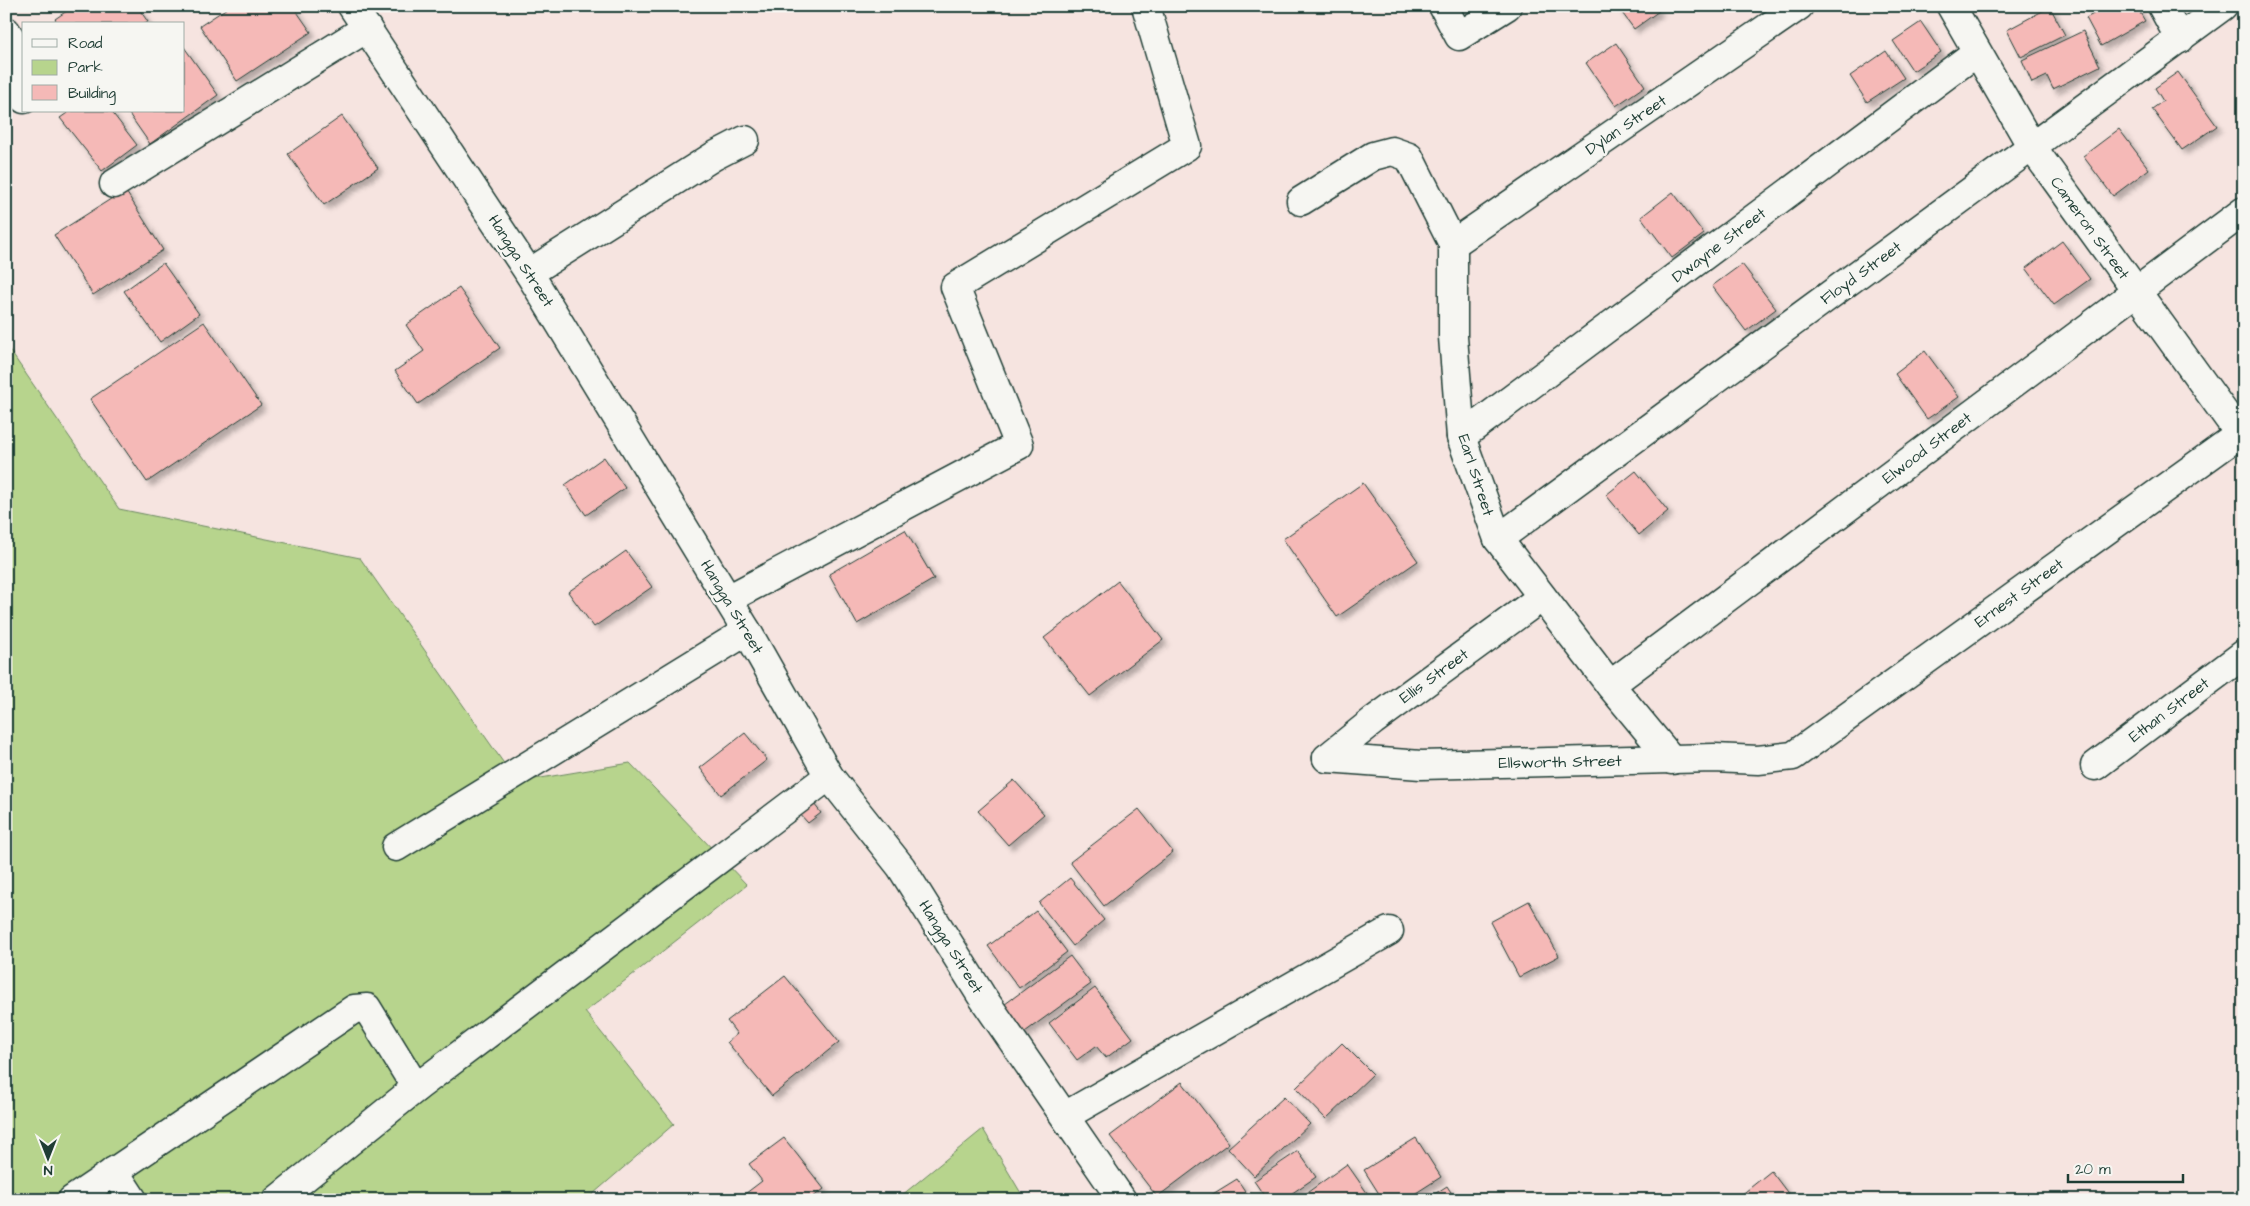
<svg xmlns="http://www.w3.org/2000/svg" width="2250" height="1206" viewBox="0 0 2250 1206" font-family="'Architects Daughter',sans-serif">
<defs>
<filter id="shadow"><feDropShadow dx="4.5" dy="4.5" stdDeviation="2.5" flood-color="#0004"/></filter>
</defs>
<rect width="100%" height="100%" fill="#f6e4e0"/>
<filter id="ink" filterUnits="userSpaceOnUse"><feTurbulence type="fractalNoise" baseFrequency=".02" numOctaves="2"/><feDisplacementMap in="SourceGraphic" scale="10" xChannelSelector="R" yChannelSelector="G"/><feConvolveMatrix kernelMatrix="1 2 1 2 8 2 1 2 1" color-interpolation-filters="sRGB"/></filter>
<g filter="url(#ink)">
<g fill="#b7d48d" stroke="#6b8860">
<path d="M6,345L119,509L360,558L517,782L630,763L747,885L585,1012L674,1124L586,1200H6Z"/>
<path d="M983,1129L1025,1200H896Z"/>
</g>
<g fill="#f5b9b7" stroke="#1f3d34" filter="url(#shadow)">
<path d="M74,6H137L148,22L145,24H59L55,19Z"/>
<path d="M230,6H293L311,32L237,81L200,26Z"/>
<path d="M1617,6H1655L1659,11L1634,29Z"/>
<path d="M2108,6H2136L2145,21L2101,46L2086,18Z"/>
<path d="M2050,7L2065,35L2021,57L2007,30Z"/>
<path d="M1921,22L1941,52L1913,71L1893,41Z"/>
<path d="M2083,31L2100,66L2053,89L2047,76L2032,83L2022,60Z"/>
<path d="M1616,43L1645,86L1616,106L1586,63Z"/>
<path d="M184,47L218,95L150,144L127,111H184Z"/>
<path d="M1886,51L1904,78L1867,102L1850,76Z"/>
<path d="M2178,72L2217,126L2182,150L2152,109L2163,101L2155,88Z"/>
<path d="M70,111H111L137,145L102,171L60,118Z"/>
<path d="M342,116L378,168L324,205L288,154Z"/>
<path d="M2119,129L2149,169L2113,196L2083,156Z"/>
<path d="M125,190L163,250L93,295L54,235Z"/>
<path d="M1673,192L1704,234L1672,258L1641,217Z"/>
<path d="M2062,241L2090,279L2054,305L2026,268Z"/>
<path d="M163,263L199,314L160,342L124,291Z"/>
<path d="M1742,264L1776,309L1746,331L1712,286Z"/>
<path d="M459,288L500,348L418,404L395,371L424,351L406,325Z"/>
<path d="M204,322L261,405L147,482L90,399Z"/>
<path d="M1925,351L1959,397L1927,419L1895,374Z"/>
<path d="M604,457L625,488L586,515L565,485Z"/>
<path d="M1636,471L1668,511L1639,535L1606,495Z"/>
<path d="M1363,483L1418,561L1337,617L1283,539Z"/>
<path d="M905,530L934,579L857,624L829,574Z"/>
<path d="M626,551L652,587L594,627L568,592Z"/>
<path d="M1118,581L1163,640L1090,696L1044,638Z"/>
<path d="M745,733L767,760L721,795L700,768Z"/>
<path d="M1014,780L1044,814L1008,845L978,811Z"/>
<path d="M811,800L821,813L808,823L798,812Z"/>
<path d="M1139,809L1173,852L1104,906L1070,862Z"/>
<path d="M1070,878L1104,920L1073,946L1039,903Z"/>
<path d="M1529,901L1559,956L1519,977L1490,922Z"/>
<path d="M1036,911L1067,952L1019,988L988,946Z"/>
<path d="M1070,956L1091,984L1018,1037L997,1010Z"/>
<path d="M785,976L839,1042L772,1096L727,1042L737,1034L727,1021Z"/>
<path d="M1095,988L1133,1038L1106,1058L1096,1046L1077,1060L1049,1023Z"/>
<path d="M1342,1043L1373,1074L1326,1119L1296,1088Z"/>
<path d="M1182,1082L1229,1143L1157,1197L1110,1136Z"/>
<path d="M1284,1097L1310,1124L1254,1176L1228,1148Z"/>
<path d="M784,1138L824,1189L809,1200H737L762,1181L749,1164Z"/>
<path d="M1416,1138L1441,1177L1405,1200H1383L1364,1170Z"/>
<path d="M1298,1151L1316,1177L1282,1200H1267L1254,1181Z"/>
<path d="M1347,1164L1372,1200H1297Z"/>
<path d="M1771,1171L1793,1200H1743L1740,1196Z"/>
<path d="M1237,1179L1251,1200H1203Z"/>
<path d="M1447,1186L1456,1200H1425Z"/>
</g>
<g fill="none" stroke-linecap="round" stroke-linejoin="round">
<g stroke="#1f3d34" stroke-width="31">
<g id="minor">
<path d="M352,6L529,273L747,631L829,776L901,867L981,995L1122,1200"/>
<path d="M1443,6L1459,36L1507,6"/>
<path d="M1951,6L2032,147L2244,440"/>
<path d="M2162,6L2180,39"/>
<path d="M6,31C21,51 23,75 24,99"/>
<path d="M114,184L367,28"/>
<path d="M1301,201L1373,156L1392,151L1409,157L1453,244V337L1461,437L1498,539L1610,685L1672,760"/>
<path d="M1453,244L1799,6"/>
<path d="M529,273L714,156L745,140"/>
<path d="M1461,437L1977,52"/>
<path d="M1498,539L2223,6"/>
<path d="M728,599L1019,445L955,287L1187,146L1146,6"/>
<path d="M1610,685L2244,211"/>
<path d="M1327,758L1421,765L1714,758L1758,760L1793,756L2244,431"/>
<path d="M1327,758L1373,721L1542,597"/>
<path d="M2095,766L2244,654"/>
<path d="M396,847L747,631"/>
<path d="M1065,1116L1389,931"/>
<path d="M114,1171L133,1200"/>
<path d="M72,1200L354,1009L367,1008L416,1088"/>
<path d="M277,1200L416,1088L829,776"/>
</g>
</g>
<use href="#minor" stroke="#f6f6f2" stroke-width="28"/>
</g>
</g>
<g text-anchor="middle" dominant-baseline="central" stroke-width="5" stroke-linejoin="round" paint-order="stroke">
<g font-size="16" fill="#1f3d34" stroke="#f6f6f2">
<text transform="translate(1626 125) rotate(-34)">Dylan Street</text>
<text transform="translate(2090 228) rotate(54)">Cameron Street</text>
<text transform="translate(1719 245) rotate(-37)">Dwayne Street</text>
<text transform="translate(521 261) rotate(57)">Hangga Street</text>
<text transform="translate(1861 273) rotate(-36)">Floyd Street</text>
<text transform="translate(1927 448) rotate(-37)">Elwood Street</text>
<text transform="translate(1476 475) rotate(72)">Earl Street</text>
<text transform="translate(2019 593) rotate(-36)">Ernest Street</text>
<text transform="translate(732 607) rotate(59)">Hangga Street</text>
<text transform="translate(1434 676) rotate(-36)">Ellis Street</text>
<text transform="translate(2169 710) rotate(-37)">Ethan Street</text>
<text transform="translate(1560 762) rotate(-1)">Ellsworth Street</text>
<text transform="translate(951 947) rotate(58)">Hangga Street</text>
</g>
</g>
<rect width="2250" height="1206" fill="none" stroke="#f6f6f2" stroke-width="25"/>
<rect x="12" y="12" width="2225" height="1181" fill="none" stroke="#1f3d34" stroke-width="2" filter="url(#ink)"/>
<rect x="22" y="22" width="162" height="90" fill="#f6f6f2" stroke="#a0aca6"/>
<rect x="32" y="39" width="25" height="8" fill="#f6f6f2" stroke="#a0aca6"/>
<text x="68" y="48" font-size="15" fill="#1f3d34">Road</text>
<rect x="32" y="60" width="25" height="15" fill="#b7d48d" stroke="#a0aca6"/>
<text x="68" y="72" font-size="15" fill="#1f3d34">Park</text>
<rect x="32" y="85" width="25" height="15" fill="#f5b9b7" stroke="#a0aca6"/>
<text x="68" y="98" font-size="15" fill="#1f3d34">Building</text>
<g transform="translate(48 1158) rotate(180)" stroke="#f6f6f2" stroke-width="4" paint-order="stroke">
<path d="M0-4L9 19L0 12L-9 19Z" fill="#1f3d34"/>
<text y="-8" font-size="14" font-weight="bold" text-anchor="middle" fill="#1f3d34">N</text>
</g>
<path d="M2068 1174v8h115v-8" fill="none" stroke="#1f3d34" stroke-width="2.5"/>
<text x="2075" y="1174" font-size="15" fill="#1f3d34" stroke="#f6f6f2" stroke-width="4" paint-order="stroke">20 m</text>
</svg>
